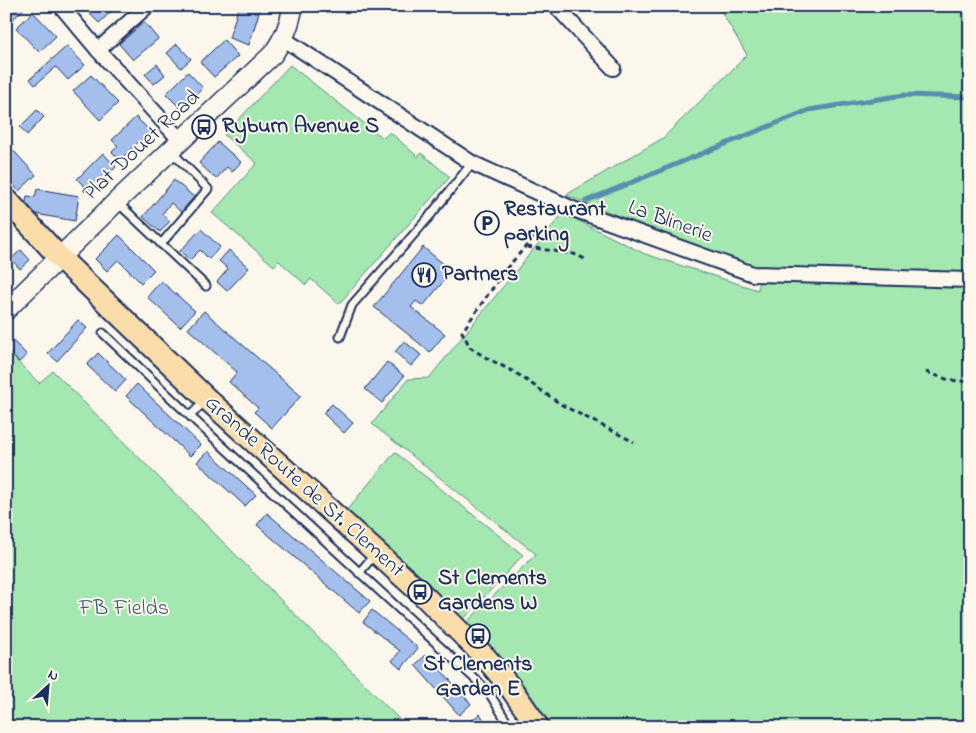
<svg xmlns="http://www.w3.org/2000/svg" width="976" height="733" viewBox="0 0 976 733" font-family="'Indie Flower',sans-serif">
<rect width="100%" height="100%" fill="#fbf7ec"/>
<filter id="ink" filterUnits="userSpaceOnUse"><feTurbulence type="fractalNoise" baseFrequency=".02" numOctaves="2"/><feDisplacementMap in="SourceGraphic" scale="10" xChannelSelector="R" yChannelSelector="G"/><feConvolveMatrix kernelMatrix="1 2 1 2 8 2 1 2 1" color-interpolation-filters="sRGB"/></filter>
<g filter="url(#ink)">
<g fill="#a4e7b1" stroke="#608b88">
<path d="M718,6H970V727H550L520,682L466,623L536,554L372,424L408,379L429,378L563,213L645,254L758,290L760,269L723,257L566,195L663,138L747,55Z"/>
<path d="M290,65L383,138L390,132L418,157L421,153L450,177L339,304L311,279L306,285L279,261L274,266L212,213L257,163L224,135Z"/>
<path d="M6,350L39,383L53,371L407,727H6Z"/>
<path d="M395,452L523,555L464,619L346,511Z"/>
</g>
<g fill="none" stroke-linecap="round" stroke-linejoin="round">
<path stroke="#588ead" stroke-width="5" d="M586,201L809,110L904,95L970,97"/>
</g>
<g fill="#a5bfec" stroke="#1b2f5e">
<path d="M6,6H27L10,22L6,18Z"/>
<path d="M85,6H117L99,23L84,8Z"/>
<path d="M239,6H261L249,45L229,38Z"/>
<path d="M33,12L56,36L39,52L16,28Z"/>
<path d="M144,22L158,39L133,60L119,44Z"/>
<path d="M224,40L238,56L214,77L200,62Z"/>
<path d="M177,44L191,59L181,68L167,53Z"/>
<path d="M67,46L85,65L68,80L56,67L35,85L30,79Z"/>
<path d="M157,64L165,75L154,84L145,74Z"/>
<path d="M188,72L203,88L181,109L166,94Z"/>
<path d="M91,75L118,103L100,120L73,91Z"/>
<path d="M37,110L44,117L27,135L20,127Z"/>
<path d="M136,117L150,131L120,160L112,152L118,146L112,140Z"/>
<path d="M218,142L241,162L232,172L227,167L216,179L199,163Z"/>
<path d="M10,147L36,175L19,191L6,177V150Z"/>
<path d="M103,153L116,167L90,192L77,179Z"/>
<path d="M174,180L194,197L181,212L171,203L162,214L170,221L160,232L143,217Z"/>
<path d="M37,189L79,196L75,221L24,212L27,196L35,197Z"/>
<path d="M201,229L220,247L209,259L200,250L190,260L180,251Z"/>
<path d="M119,235L154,270L141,283L118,260L107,271L95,259Z"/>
<path d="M423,247L452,271L423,306L416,301L411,307L445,334L430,352L374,307Z"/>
<path d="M21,250L30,260L20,269L11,259Z"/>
<path d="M229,250L249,268L227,291L217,282L228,269L219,261Z"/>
<path d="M161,281L195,311L180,327L147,297Z"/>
<path d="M204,311L301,396L272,428L254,412L258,408L229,382L237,372L188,329Z"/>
<path d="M78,320L87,328L57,361L48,353Z"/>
<path d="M12,340L27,355L19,362L6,350V346Z"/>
<path d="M404,341L421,355L411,366L395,352Z"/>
<path d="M98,353L126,380L115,392L87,365Z"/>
<path d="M387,362L404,376L382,403L365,389Z"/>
<path d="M137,384L201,445L190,456L126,396Z"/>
<path d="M332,404L353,423L344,433L323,413Z"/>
<path d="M208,451L256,495L245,506L197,462Z"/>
<path d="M267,513L370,601L359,613L257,525Z"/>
<path d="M372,610L418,648L401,669L392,661L400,651L363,622Z"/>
<path d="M427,654L471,704L459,715L415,665Z"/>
<path d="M480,714L489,727H471L468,723Z"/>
</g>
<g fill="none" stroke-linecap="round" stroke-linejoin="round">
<g stroke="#1b2f5e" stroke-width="11">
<g id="service">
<path d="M117,202L206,286"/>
<path d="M161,244L208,189L171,151"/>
<path d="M103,333L190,416"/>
<path d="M340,337L352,305L429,217L472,163"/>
<path d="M205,401L190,416L488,691L510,727"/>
<path d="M359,573L375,554"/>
</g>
</g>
<g stroke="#1b2f5e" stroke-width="18">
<g id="minor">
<path d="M61,6L98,50L181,141"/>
<path d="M556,6L613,68"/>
<path d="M284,39L472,163L573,209L753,274L970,280"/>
<path d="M98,50L147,6"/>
</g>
</g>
<g stroke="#1b2f5e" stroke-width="22">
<path id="secondary" d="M6,310L116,202L273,54C284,38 290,25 293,6"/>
</g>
<g stroke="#1b2f5e" stroke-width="25">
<path id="primary" d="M6,199L59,257L207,399L420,592L486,658L510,687L538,727"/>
</g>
<g stroke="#1b2f5e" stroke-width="3" stroke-dasharray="5 4" stroke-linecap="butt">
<path d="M539,231L500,276L496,284L489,293L462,332L470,347L483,356L516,373L562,405L634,442"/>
<path d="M527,247L574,254L587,260"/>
<path d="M926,372L949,380L970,382"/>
</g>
<use href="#service" stroke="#fbf7ec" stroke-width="7"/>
<use href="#minor" stroke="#fbf7ec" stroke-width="14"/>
<use href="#secondary" stroke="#fbf7ec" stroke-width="19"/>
<use href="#primary" stroke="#faddab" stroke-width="21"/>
</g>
</g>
<defs>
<g id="bus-ring" transform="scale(1.25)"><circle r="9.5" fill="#fbf7ec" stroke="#1b2f5e" stroke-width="1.5"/><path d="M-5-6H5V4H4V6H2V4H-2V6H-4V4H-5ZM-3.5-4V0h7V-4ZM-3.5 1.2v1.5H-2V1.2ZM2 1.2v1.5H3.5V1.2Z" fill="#1b2f5e"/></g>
<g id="parking-ring" transform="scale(1.25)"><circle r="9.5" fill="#fbf7ec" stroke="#1b2f5e" stroke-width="1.5"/><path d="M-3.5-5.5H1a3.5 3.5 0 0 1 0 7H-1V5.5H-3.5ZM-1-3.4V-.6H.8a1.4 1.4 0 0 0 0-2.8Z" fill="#1b2f5e"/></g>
<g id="restaurant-ring" transform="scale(1.25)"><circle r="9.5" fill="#fbf7ec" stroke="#1b2f5e" stroke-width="1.5"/><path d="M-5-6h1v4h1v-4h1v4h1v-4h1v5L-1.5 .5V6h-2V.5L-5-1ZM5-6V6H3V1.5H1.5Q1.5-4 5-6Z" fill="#1b2f5e"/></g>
</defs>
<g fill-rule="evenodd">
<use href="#bus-ring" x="204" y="127"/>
<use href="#parking-ring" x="487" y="223"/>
<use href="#restaurant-ring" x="424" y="275"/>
<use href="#bus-ring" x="420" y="592"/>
<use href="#bus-ring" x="478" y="636"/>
</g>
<g text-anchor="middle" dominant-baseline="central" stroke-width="4" stroke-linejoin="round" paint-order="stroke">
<g font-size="22" font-weight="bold" fill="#1b2f5e" stroke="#fbf7ec" text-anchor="start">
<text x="222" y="127">Ryburn Avenue S</text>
<text x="504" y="210">Restaurant<tspan x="504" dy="25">parking</tspan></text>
<text x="442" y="275">Partners</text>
<text x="438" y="579">St Clements<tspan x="438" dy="25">Gardens W</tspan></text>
<text x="478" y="665" text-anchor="middle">St Clements<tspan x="478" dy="25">Garden E</tspan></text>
</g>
<g font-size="22" fill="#1b2f5e" stroke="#fbf7ec">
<text transform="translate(142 146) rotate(-43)">Plat Douet Road</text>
<text transform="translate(670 222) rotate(20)">La Blinerie</text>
<text transform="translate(304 487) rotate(42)">Grande Route de St. Clement</text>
</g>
<g font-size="22" fill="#3d5d73" stroke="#fbf7ec">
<text x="124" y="609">FB Fields</text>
</g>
</g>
<rect width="976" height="733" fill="none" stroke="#fbf7ec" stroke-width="25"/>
<rect x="12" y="12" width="951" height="708" fill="none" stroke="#1b2f5e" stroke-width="2" filter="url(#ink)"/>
<g transform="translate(48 686) rotate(26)" stroke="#fbf7ec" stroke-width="4" paint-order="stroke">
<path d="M0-4L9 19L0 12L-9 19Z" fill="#1b2f5e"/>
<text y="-8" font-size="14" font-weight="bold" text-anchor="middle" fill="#1b2f5e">N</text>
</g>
</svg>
